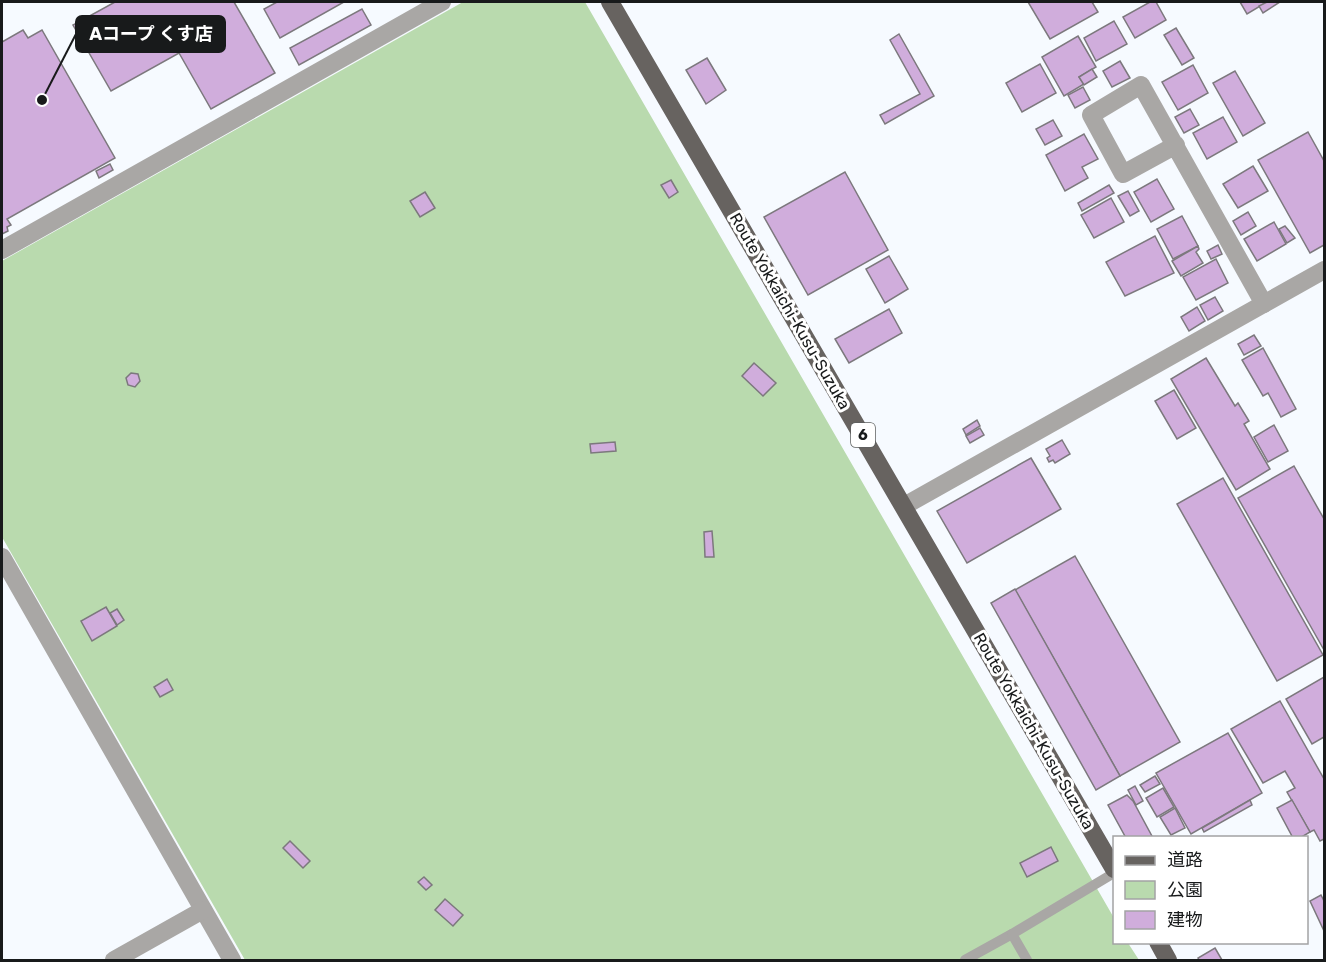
<svg xmlns="http://www.w3.org/2000/svg" width="1326" height="962" viewBox="0 0 1326 962" font-family="Rubik,'Noto Sans JP',sans-serif">
<rect width="100%" height="100%" fill="#f6faff"/>
<path fill="#b9daae" d="M463,2H585L1114,918V942L1128,943L1139,960H245L2,537V261Z"/>
<g fill="#d0addc" stroke="#7c787d" stroke-width="1.5">
<path d="M115,2H234L275,73L211,109L179,53L111,91L73,25Z"/>
<path d="M277,2H344L280,38L264,9Z"/>
<path d="M1028,2H1092L1098,12L1050,39Z"/>
<path d="M1150,2H1156L1166,20L1135,38L1123,17Z"/>
<path d="M1240,2H1267L1247,14Z"/>
<path d="M1267,2H1280L1263,13L1259,6Z"/>
<path d="M362,9L371,25L299,65L290,48Z"/>
<path d="M1114,21L1127,44L1096,61L1084,38Z"/>
<path d="M1176,28L1194,58L1182,65L1164,35Z"/>
<path d="M23,30L28,38L42,30L115,158L7,219L11,225L7,227L8,231L2,234V42Z"/>
<path d="M899,34L934,96L885,124L880,115L920,94L890,40Z"/>
<path d="M1078,36L1096,67L1079,77L1084,84L1064,96L1042,57Z"/>
<path d="M707,58L726,90L706,104L686,70Z"/>
<path d="M1120,61L1130,78L1112,87L1103,71Z"/>
<path d="M1040,64L1056,93L1022,112L1006,83Z"/>
<path d="M1193,65L1208,93L1178,110L1162,82Z"/>
<path d="M1092,69L1097,77L1084,85L1079,77Z"/>
<path d="M1235,71L1265,123L1243,136L1213,83Z"/>
<path d="M1083,87L1090,100L1075,108L1068,95Z"/>
<path d="M1190,109L1199,125L1184,133L1175,117Z"/>
<path d="M1223,117L1237,142L1207,159L1193,133Z"/>
<path d="M1053,120L1062,136L1045,145L1036,129Z"/>
<path d="M1308,132L1324,161V245L1310,253L1258,160Z"/>
<path d="M1084,134L1098,159L1082,167L1088,178L1065,191L1046,155Z"/>
<path d="M110,164L113,170L99,178L96,171Z"/>
<path d="M1253,166L1268,191L1238,208L1223,184Z"/>
<path d="M845,172L888,250L808,295L764,217Z"/>
<path d="M1157,179L1174,209L1151,222L1134,192Z"/>
<path d="M671,180L678,192L669,198L661,185Z"/>
<path d="M1109,185L1114,193L1082,211L1078,203Z"/>
<path d="M1128,191L1139,211L1130,216L1118,196Z"/>
<path d="M425,192L435,208L420,217L410,201Z"/>
<path d="M1111,198L1124,222L1094,238L1081,215Z"/>
<path d="M1248,212L1256,226L1241,235L1233,221Z"/>
<path d="M1182,216L1198,246L1173,259L1157,229Z"/>
<path d="M1274,222L1286,244L1257,261L1244,239Z"/>
<path d="M1285,226L1295,238L1287,243L1279,229Z"/>
<path d="M1155,236L1174,273L1125,296L1106,262Z"/>
<path d="M1218,245L1222,254L1211,259L1207,251Z"/>
<path d="M1198,246L1199,249L1196,252L1203,263L1181,276L1172,261Z"/>
<path d="M889,256L908,289L885,303L866,269Z"/>
<path d="M1216,259L1228,283L1196,300L1183,277Z"/>
<path d="M1215,297L1223,311L1208,320L1200,305Z"/>
<path d="M1197,307L1205,321L1189,331L1181,317Z"/>
<path d="M889,309L902,333L849,363L835,339Z"/>
<path d="M1254,335L1261,346L1244,355L1238,344Z"/>
<path d="M1263,348L1296,409L1281,417L1268,393L1263,396L1242,360Z"/>
<path d="M1206,358L1235,406L1238,403L1249,421L1244,424L1270,469L1236,490L1171,379Z"/>
<path d="M754,363L776,383L763,396L742,376Z"/>
<path d="M131,373L138,374L140,381L135,387L128,385L126,378Z"/>
<path d="M1174,390L1196,428L1177,439L1155,401Z"/>
<path d="M977,420L980,426L966,435L963,429Z"/>
<path d="M1274,425L1288,451L1268,462L1254,437Z"/>
<path d="M980,428L984,435L970,443L966,436Z"/>
<path d="M1062,440L1070,454L1055,463L1053,460L1049,462L1047,458L1050,456L1046,449Z"/>
<path d="M615,442L616,451L591,453L590,444Z"/>
<path d="M1031,458L1061,509L967,563L937,511Z"/>
<path d="M1294,466L1324,519V650L1238,498Z"/>
<path d="M1223,478L1323,655L1277,681L1177,504Z"/>
<path d="M712,531L714,557H705L704,532Z"/>
<path d="M1075,556L1180,742L1120,776L1015,590Z"/>
<path d="M1015,589L1120,776L1096,790L991,603Z"/>
<path d="M106,607L117,626L92,641L81,621Z"/>
<path d="M117,609L124,620L117,625L110,613Z"/>
<path d="M1324,677V737L1312,744L1286,699Z"/>
<path d="M167,679L173,690L160,697L154,687Z"/>
<path d="M1280,701L1324,779V839L1320,841L1314,830L1310,832L1287,792L1295,788L1285,771L1263,783L1231,729Z"/>
<path d="M1228,733L1262,793L1191,834L1156,773Z"/>
<path d="M1155,776L1160,784L1145,792L1140,785Z"/>
<path d="M1135,786L1143,801L1136,805L1128,790Z"/>
<path d="M1163,788L1174,807L1157,817L1146,798Z"/>
<path d="M1127,795L1133,801L1153,838H1126L1108,805Z"/>
<path d="M1250,800L1252,805L1204,832L1202,828Z"/>
<path d="M1292,800L1310,832L1300,838H1293L1277,808Z"/>
<path d="M1175,808L1185,828L1171,835L1160,817Z"/>
<path d="M290,841L310,861L303,868L283,848Z"/>
<path d="M1051,847L1058,861L1027,877L1020,863Z"/>
<path d="M424,877L432,885L426,890L418,882Z"/>
<path d="M1321,895L1324,901V931L1310,901Z"/>
<path d="M445,899L463,915L453,926L435,910Z"/>
<path d="M1215,948L1222,960H1199L1198,958Z"/>
</g>
<g fill="none" stroke-linecap="round" stroke-linejoin="round">
<g stroke="#a9a7a5" stroke-width="10">
<path d="M965,960L1012,934"/>
<path d="M1027,960L1012,934L1114,873"/>
</g>
<g stroke="#a9a7a5" stroke-width="18">
<path d="M1176,145L1123,174L1091,115L1141,85L1264,304"/>
<path d="M2,250L442,2"/>
<path d="M904,506L1324,270"/>
<path d="M2,557L232,960"/>
<path d="M114,960L203,910"/>
</g>
<g stroke="#676360" stroke-width="18">
<path d="M610,2L1114,869"/>
<path d="M1158,942L1168,960"/>
</g>
</g>
<g text-anchor="middle" dominant-baseline="central" stroke-width="6" stroke-linejoin="round" paint-order="stroke">
<rect fill="#fff" stroke="#5d5f5f" stroke-width="1.5" x="851" y="423" width="24" height="24" rx="4.5"/>
<g font-size="15" font-weight="bold" fill="#181a1b">
<text x="863" y="435">6</text>
</g>
<g font-size="16" fill="#181a1b" stroke="#fff">
<text transform="translate(790 311) rotate(60)">Route Yokkaichi-Kusu-Suzuka</text>
<text transform="translate(1034 731) rotate(60)">Route Yokkaichi-Kusu-Suzuka</text>
</g>
</g>
<path fill="none" stroke="#181a1b" stroke-width="2" d="M42 100L76 34"/>
<circle fill="#181a1b" stroke="#fff" stroke-width="2" cx="42" cy="100" r="6"/>
<rect fill="#181a1b" stroke="#181a1b" stroke-width="2" x="76" y="16" width="149" height="36" rx="6"/>
<g font-size="18" text-anchor="middle" font-weight="bold" fill="#fff">
<text x="151" y="40">Aコープ くす店</text>
</g>
<rect width="1326" height="962" fill="none" stroke="#181a1b" stroke-width="6"/>
<rect x="1113" y="836" width="195" height="108" fill="#ffffff" stroke="#a3a3a4" stroke-width="1.5"/>
<rect x="1125" y="856" width="30" height="9" fill="#676360" stroke="#a3a3a4" stroke-width="1.5"/>
<text x="1167" y="866" font-size="18" fill="#181a1b">道路</text>
<rect x="1125" y="881" width="30" height="18" fill="#b9daae" stroke="#a3a3a4" stroke-width="1.5"/>
<text x="1167" y="896" font-size="18" fill="#181a1b">公園</text>
<rect x="1125" y="911" width="30" height="18" fill="#d0addc" stroke="#a3a3a4" stroke-width="1.5"/>
<text x="1167" y="926" font-size="18" fill="#181a1b">建物</text>
</svg>
